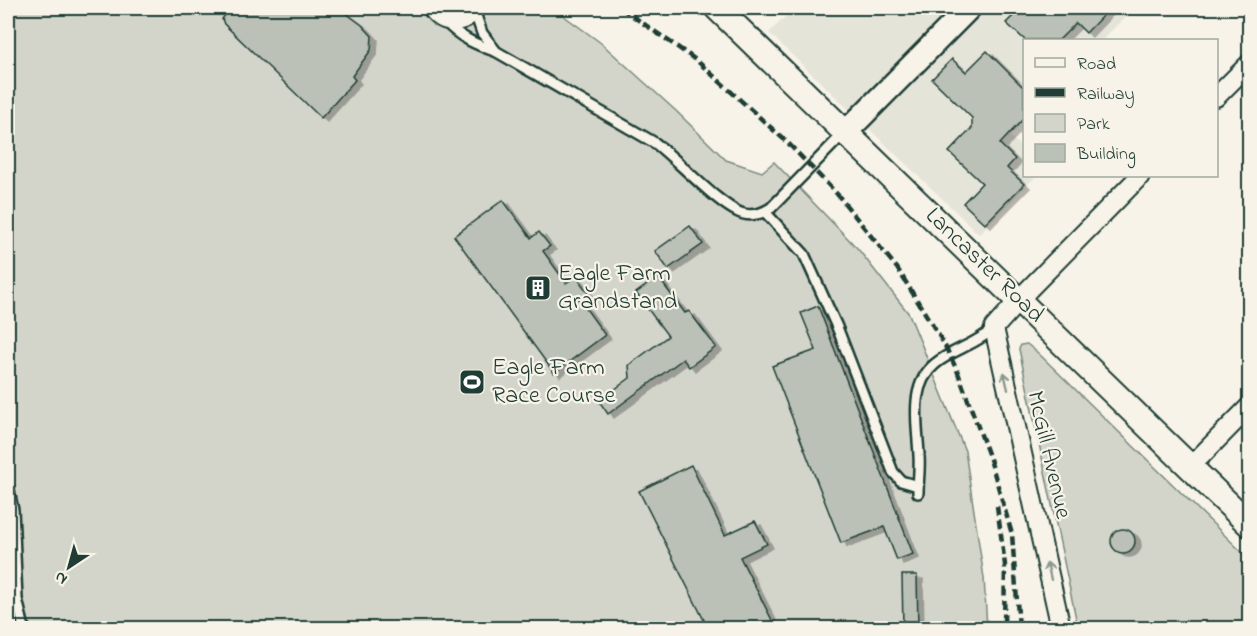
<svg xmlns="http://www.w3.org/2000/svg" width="1257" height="636" viewBox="0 0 1257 636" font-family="'Indie Flower',sans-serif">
<defs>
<filter id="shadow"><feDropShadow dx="6" dy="4" stdDeviation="0" flood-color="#0004"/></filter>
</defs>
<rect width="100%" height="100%" fill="#f7f3e8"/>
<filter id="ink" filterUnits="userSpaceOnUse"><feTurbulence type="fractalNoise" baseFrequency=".0167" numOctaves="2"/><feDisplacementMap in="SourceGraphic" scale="12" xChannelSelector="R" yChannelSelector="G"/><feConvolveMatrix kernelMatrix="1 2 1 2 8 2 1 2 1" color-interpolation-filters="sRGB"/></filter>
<g filter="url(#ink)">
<path fill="#e5e4d9" d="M794,8H1134L1102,40H1024V121L1010,136L1024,150V176H1036L979,234L769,33Z"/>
<g fill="#d3d5ca" stroke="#79897f" stroke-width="1.5">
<path d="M8,8H553L601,43L676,111L726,160L762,172L774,162L858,249L909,314L965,451L984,578L987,628H8Z"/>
<path d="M1027,344L1038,353L1249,559V628H1078L1019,349L1021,345Z"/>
</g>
<g fill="#bbc1b6" stroke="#1f3d34" stroke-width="1.5" filter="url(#shadow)">
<path d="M230,8H339L362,25L372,36L371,50L352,76L355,80L321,118L224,24L222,19Z"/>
<path d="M1021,8H1110L1086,33L1076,23L1059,40H1025L1006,23Z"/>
<path d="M987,51L1024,88V118L1000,144L1015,159L1007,168L1024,184L985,224L963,203L982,183L949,152L972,128V118L932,79L952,59L966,72Z"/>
<path d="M503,200L531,238L539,232L550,246L543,251L566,283L576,276L588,293L579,299L605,335L554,373L454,236Z"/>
<path d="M690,226L703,244L668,269L655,251Z"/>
<path d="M658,277L685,313L689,311L716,347L689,367L683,359L608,414L599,401L630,378L629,365L668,336L636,293Z"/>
<path d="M818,306L913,554L897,560L884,527L841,543L772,366L816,350L801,313Z"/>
<path d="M691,465L725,535L755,521L767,544L740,557L776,628H708L639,491Z"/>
<circle cx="1123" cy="541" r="12"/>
<path d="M902,575H917L918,628H903Z"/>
</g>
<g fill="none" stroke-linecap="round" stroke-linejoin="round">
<g stroke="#1f3d34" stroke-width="14">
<g id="service">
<path d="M474,10L482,33L495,50"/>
<path d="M446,22C460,38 477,45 497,52L655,143C677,159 722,209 744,214C753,216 763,213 771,208L844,133"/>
<path d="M765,212L804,254L837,327L893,472L901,481L918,486"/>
<path d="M8,485L13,510L17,599L24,628"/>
<path d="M918,493C918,481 920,468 919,456C918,426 908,386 935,364C953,349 976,345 994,328"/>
</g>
</g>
<g stroke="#1f3d34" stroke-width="22">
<g id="minor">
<path d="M432,8C443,25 464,25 475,8"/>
<path d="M1216,97L1250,63"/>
<path d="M1190,467L1250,406"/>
<path d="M1061,628L994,328L1029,289L1140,176"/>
</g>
</g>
<g stroke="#1f3d34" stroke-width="27">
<path id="tertiary" d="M846,132L969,8"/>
</g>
<g stroke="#1f3d34" stroke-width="28">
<path id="secondary" d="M717,8L1250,525"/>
</g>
<use href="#service" stroke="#f7f3e8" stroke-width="9"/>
<use href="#minor" stroke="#f7f3e8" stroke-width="18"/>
<use href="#tertiary" stroke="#f7f3e8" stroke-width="22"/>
<use href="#secondary" stroke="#f7f3e8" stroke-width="24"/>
<g stroke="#1f3d34" stroke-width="4.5" stroke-dasharray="9 4.5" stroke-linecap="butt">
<path d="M621,8L696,60L788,143L837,194L897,268L943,342L957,370L990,459L1012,534L1019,628"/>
<path d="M997,506L1005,565L1004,628"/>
</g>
</g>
<defs><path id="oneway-shaft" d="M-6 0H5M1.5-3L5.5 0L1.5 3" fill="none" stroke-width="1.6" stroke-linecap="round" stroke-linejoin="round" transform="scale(1.5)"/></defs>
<g stroke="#8b988e">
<use href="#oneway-shaft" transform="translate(1006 381) rotate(-103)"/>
<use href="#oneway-shaft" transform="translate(1049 571) rotate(-103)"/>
</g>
</g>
<defs>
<g id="building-square" transform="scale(1.35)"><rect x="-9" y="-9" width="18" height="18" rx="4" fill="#1f3d34" stroke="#f7f3e8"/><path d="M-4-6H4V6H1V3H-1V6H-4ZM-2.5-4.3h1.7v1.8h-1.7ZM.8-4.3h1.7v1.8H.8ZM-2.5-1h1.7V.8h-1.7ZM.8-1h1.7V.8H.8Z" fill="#fff"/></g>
<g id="stadium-square" transform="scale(1.35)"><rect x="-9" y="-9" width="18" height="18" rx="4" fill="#1f3d34" stroke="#f7f3e8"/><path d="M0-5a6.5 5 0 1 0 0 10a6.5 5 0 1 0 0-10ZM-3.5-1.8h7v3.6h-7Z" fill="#fff"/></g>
</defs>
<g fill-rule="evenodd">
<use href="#building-square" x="538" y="288"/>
<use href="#stadium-square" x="472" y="382"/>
</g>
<g text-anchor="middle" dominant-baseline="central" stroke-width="4.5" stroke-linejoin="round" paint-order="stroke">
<g font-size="24" fill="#1f3d34" stroke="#f7f3e8">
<text transform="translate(984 266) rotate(44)">Lancaster Road</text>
<text transform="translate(1048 455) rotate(77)">McGill Avenue</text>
</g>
<g font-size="24" fill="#1f3d34" stroke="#f7f3e8" text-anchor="start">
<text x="558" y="274">Eagle Farm<tspan x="558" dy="28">Grandstand</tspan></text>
<text x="492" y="368">Eagle Farm<tspan x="492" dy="28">Race Course</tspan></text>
</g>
</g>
<rect width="1257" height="636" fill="none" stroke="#f7f3e8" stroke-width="30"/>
<rect x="15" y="15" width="1227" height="606" fill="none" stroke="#1f3d34" stroke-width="2" filter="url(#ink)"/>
<rect x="1023" y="39" width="195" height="138" fill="#f7f3e8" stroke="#a1aaa0" stroke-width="1.5"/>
<rect x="1035" y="58" width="30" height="9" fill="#f7f3e8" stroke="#a1aaa0" stroke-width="1.5"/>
<text x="1077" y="69" font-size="18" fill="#1f3d34">Road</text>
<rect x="1035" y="88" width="30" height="9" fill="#1f3d34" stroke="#a1aaa0" stroke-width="1.5"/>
<text x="1077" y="99" font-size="18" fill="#1f3d34">Railway</text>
<rect x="1035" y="114" width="30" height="18" fill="#d3d5ca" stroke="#a1aaa0" stroke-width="1.5"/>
<text x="1077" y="129" font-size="18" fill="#1f3d34">Park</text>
<rect x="1035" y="144" width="30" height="18" fill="#bbc1b6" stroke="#a1aaa0" stroke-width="1.5"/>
<text x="1077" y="159" font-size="18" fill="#1f3d34">Building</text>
<g transform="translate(69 567) rotate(216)" stroke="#f7f3e8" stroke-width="4.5" paint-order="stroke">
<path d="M0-4.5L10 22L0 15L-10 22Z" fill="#1f3d34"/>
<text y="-9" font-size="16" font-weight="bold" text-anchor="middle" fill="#1f3d34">N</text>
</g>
</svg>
